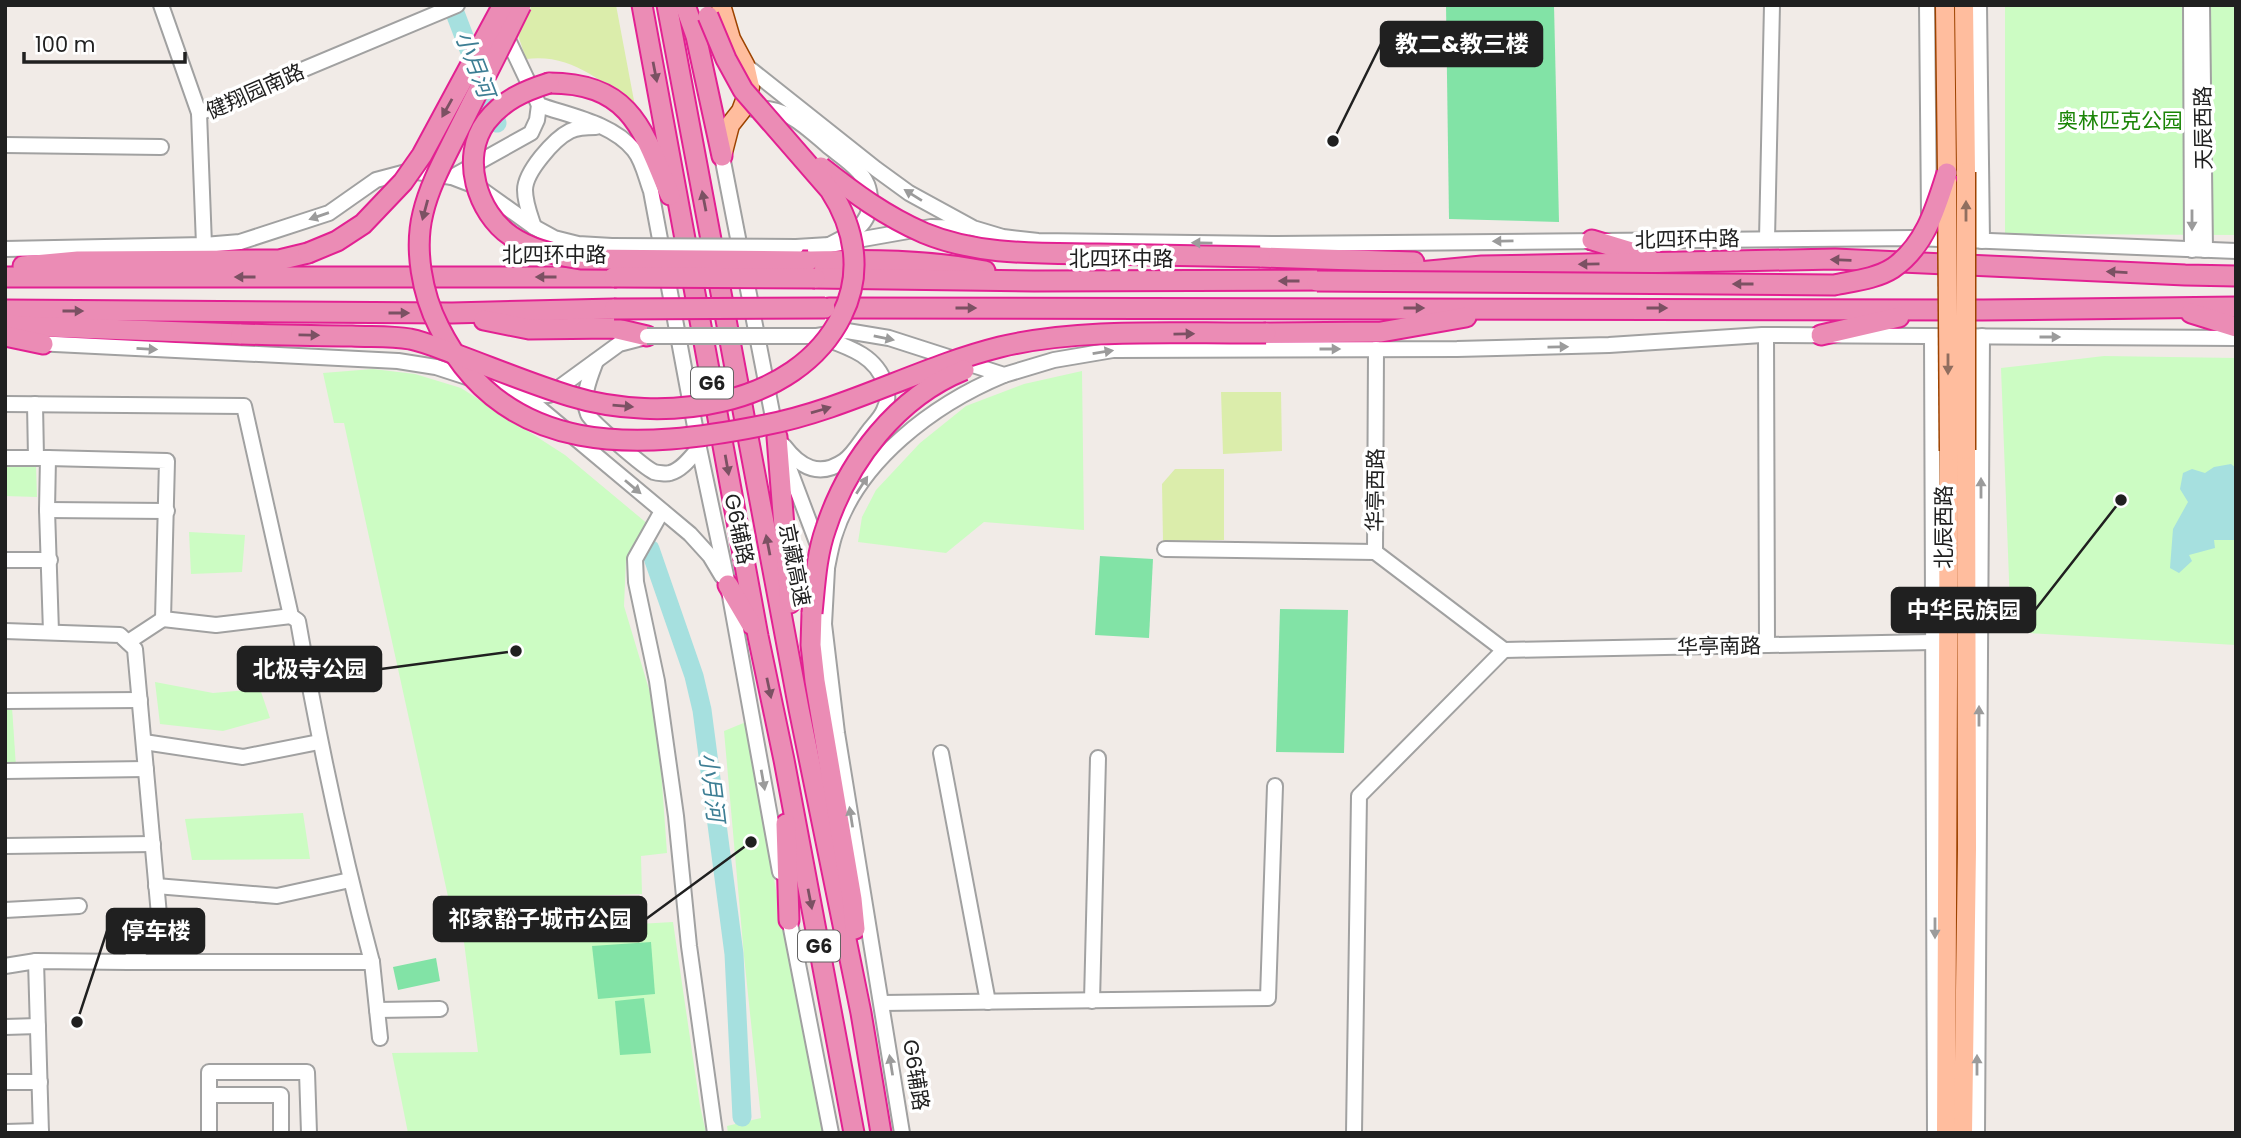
<svg xmlns="http://www.w3.org/2000/svg" width="2241" height="1138" viewBox="0 0 2241 1138" font-family="Poppins,'Noto Sans SC',sans-serif">
<rect width="100%" height="100%" fill="#f1ebe7"/>
<g fill="#dbedab">
<path d="M532,5H616L635,106C602,81 570,53 526,59L518,35Z"/>
<path d="M1221,392H1281L1282,451L1223,454Z"/>
<path d="M1175,469H1224V540L1163,541L1162,484Z"/>
</g>
<g fill="#ccfcc3">
<path d="M2005,5H2236V235L2005,234Z"/>
<path d="M2104,356L2236,358V645L2011,632L2001,368Z"/>
<path d="M373,369L415,374L461,388L565,455L655,530L642,548L626,559L624,606L651,696L661,769L667,853L641,856L642,894L449,901L344,423H334L323,373Z"/>
<path d="M1082,371L1084,530L984,522L946,553L858,542L862,517L876,490L920,443L966,406L1024,384Z"/>
<path d="M5,464L36,466L37,497L5,496Z"/>
<path d="M189,532L245,535L242,572L191,574Z"/>
<path d="M155,682L213,693L260,689L270,718L223,731L160,724Z"/>
<path d="M5,692H11L16,767H5Z"/>
<path d="M746,722L787,952L824,1133H728L727,1126L761,1118L744,956L724,731Z"/>
<path d="M303,813L310,859L192,860L185,819Z"/>
<path d="M673,922L700,1106L706,1133H408L392,1053L478,1052L463,934Z"/>
</g>
<g fill="#82e3a6">
<path d="M1446,5H1554L1559,222L1449,219Z"/>
<path d="M1100,556L1153,559L1149,638L1095,635Z"/>
<path d="M1280,609L1348,610L1344,753L1276,752Z"/>
<path d="M651,942L655,994L598,999L592,946Z"/>
<path d="M436,958L440,981L398,990L393,967Z"/>
<path d="M644,998L651,1053L620,1055L615,1001Z"/>
</g>
<path fill="#a6e0df" d="M2231,464L2236,468V540H2214L2215,548L2189,555L2192,561L2179,573L2170,568L2173,529L2188,502L2180,489L2183,473L2192,469L2205,473L2214,467Z"/>
<g fill="none" stroke-linecap="round" stroke-linejoin="round">
<g stroke="#a6e0df" stroke-width="19">
<path d="M452,5L497,123"/>
<path d="M650,549L694,676L702,710L734,954L742,1117"/>
</g>
<g stroke="#a1a1a1" stroke-width="18">
<g id="minor">
<path d="M161,5L199,113L204,245"/>
<path d="M1927,5L1929,214"/>
<path d="M1979,5L1982,241"/>
<path d="M2191,5L2192,250"/>
<path d="M2202,5L2205,250"/>
<path d="M503,29L539,105C570,116 612,123 634,150C643,161 646,178 651,191L699,448L728,585L780,872"/>
<path d="M745,65L876,169L909,193L973,228L1003,237L1038,241L1277,244L1914,238L2236,251"/>
<path d="M753,109C785,105 806,127 828,146C838,154 850,162 858,171C866,179 870,189 870,200C871,226 849,235 829,245"/>
<path d="M199,113L457,5"/>
<path d="M5,145L161,147"/>
<path d="M722,156L776,433"/>
<path d="M452,177L531,133L537,120L539,105"/>
<path d="M534,227C530,215 525,203 525,190C525,172 554,139 570,131C578,127 588,127 596,127"/>
<path d="M1767,239L1772,5"/>
<path d="M796,247L829,245L931,227L968,228"/>
<path d="M5,249L204,245L240,242L329,213L376,180L410,171L452,177L478,187L534,227L554,238L578,244L612,246"/>
<path d="M1766,335L1767,645"/>
<path d="M796,336H817L847,331L889,338L1004,375L1054,360L1113,350L1457,349L1609,345L1762,335L2236,338"/>
<path d="M1932,336L1935,1133"/>
<path d="M35,343L398,361L436,367L525,396L549,395L619,344L646,337"/>
<path d="M596,361C590,377 581,397 588,414C591,422 645,468 654,472C657,473 667,474 670,473C682,470 691,457 699,448"/>
<path d="M525,396L690,534L710,556L722,576"/>
<path d="M5,404L244,406L291,616L298,621C318,736 342,850 372,962H128"/>
<path d="M35,404L36,458H48L47,510L51,632"/>
<path d="M784,446C800,467 819,478 844,461C853,455 861,441 868,432C873,425 881,418 884,410C888,402 888,392 885,384C876,354 845,346 818,336"/>
<path d="M784,455L827,569L824,624L837,733L902,1133"/>
<path d="M5,458H36"/>
<path d="M48,458L167,461L163,619L216,625L291,616"/>
<path d="M47,510L167,511"/>
<path d="M662,511L635,559L636,582L657,681L676,816L689,946L715,1133"/>
<path d="M1165,549L1375,552"/>
<path d="M1375,552L1376,349"/>
<path d="M1375,552L1504,650"/>
<path d="M5,560H50"/>
<path d="M827,568C829,558 831,547 834,537C857,461 934,404 1004,375"/>
<path d="M5,631L120,635L135,649L160,926L152,939L128,962L36,961L5,966"/>
<path d="M128,642L163,619"/>
<path d="M1504,650L1933,642"/>
<path d="M5,701L140,700"/>
<path d="M144,742L243,757L319,742"/>
<path d="M941,753L988,1002"/>
<path d="M5,771L146,769"/>
<path d="M5,846L153,844"/>
<path d="M156,886L277,896L350,880"/>
<path d="M5,910L79,906"/>
<path d="M788,913L831,1133"/>
<path d="M36,961L41,1133"/>
<path d="M372,962L380,1038"/>
<path d="M1092,1001L1098,758"/>
<path d="M882,1003L1268,998L1275,786"/>
<path d="M377,1010L440,1009"/>
<path d="M5,1027L38,1026"/>
<path d="M5,1082H40"/>
<path d="M209,1095H281V1133"/>
<path d="M5,1132L41,1131"/>
<path d="M209,1133V1072H307L309,1133"/>
<path d="M1354,1133L1359,796L1504,650"/>
<path d="M1977,1133L1982,336"/>
</g>
</g>
<g stroke="#9d4300" stroke-width="21">
<g id="major">
<path d="M721,5L731,39L745,65L750,87L741,111L730,125L722,156"/>
<path d="M1945,5L1947,173"/>
<path d="M1964,5L1966,172"/>
<path d="M1946,1133L1949,451"/>
<path d="M1963,1133L1967,849L1966,450"/>
</g>
</g>
<g stroke="#e22192" stroke-width="23">
<g id="highway">
<path d="M642,5L758,636L784,760L854,1133"/>
<path d="M667,5L799,709L861,1013L881,1133"/>
<path d="M685,5L696,36L722,156"/>
<path d="M549,83C630,83 643,129 670,195"/>
<path d="M1592,240L1648,257"/>
<path d="M1260,257L1414,262"/>
<path d="M808,261C871,260 922,259 985,271"/>
<path d="M23,266L78,261L279,260L308,253"/>
<path d="M1387,275L1482,266L1835,259L2185,275L2236,276"/>
<path d="M5,277H614"/>
<path d="M815,278L1034,281L1333,280"/>
<path d="M829,308L1983,310L2236,307"/>
<path d="M5,310L452,313L614,309"/>
<path d="M2191,313L2236,327"/>
<path d="M484,320L529,329L613,328L647,336"/>
<path d="M5,323L20,326L241,334"/>
<path d="M1266,333L1381,332L1466,317"/>
<path d="M1821,335L1899,317"/>
<path d="M5,336L43,344"/>
<path d="M777,437L790,603"/>
<path d="M728,585L751,624"/>
<path d="M812,613L811,645L815,681L852,899L855,929"/>
<path d="M786,824L789,920"/>
</g>
</g>
<use href="#minor" stroke="#fff" stroke-width="14"/>
<use href="#major" stroke="#ffbd9e" stroke-width="18"/>
<use href="#highway" stroke="#eb8cb5" stroke-width="19"/>
<g stroke="#a1a1a1" stroke-width="18" stroke-linecap="butt">
<g id="minor-bridge">
<path d="M612,246L796,247"/>
<path d="M647,336H796"/>
</g>
</g>
<g stroke="#9d4300" stroke-width="21" stroke-linecap="butt">
<g id="major-bridge">
<path d="M1947,180L1949,451"/>
<path d="M1966,450V172"/>
</g>
</g>
<g stroke="#e22192" stroke-width="23" stroke-linecap="butt">
<g id="highway-bridge">
<path d="M521,5C501,46 480,87 460,127C447,154 430,183 423,213C414,249 422,294 439,327C505,460 640,450 765,425C847,409 920,367 1000,347C1082,327 1181,334 1266,333"/>
<path d="M549,83C524,91 503,100 486,122C460,157 477,213 511,236C531,250 559,256 582,259L808,261"/>
<path d="M821,167C854,193 885,216 924,233C979,256 1041,253 1099,254C1152,255 1206,256 1260,257"/>
<path d="M308,253L337,241L363,224L403,182L422,155L503,5"/>
<path d="M614,277L815,278"/>
<path d="M1317,281L1834,285C1853,281 1876,279 1893,268C1925,246 1936,208 1947,173"/>
<path d="M614,309L825,308"/>
<path d="M241,334C278,335 315,336 352,336C371,337 391,336 410,339C425,342 441,349 455,354C493,368 531,384 570,396C660,424 796,409 842,315C863,273 855,228 830,190L743,90L726,59L708,16"/>
<path d="M812,613C815,585 816,556 826,528C848,461 897,397 964,370"/>
</g>
</g>
<use href="#minor-bridge" stroke="#fff" stroke-width="14"/>
<use href="#major-bridge" stroke="#ffbd9e" stroke-width="18"/>
<use href="#highway-bridge" stroke="#eb8cb5" stroke-width="19"/>
</g>
<defs><path id="oneway-solid" d="M-6-.8H1V-3.2L6.5 0L1 3.2V.8H-6Z" transform="scale(1.75)"/></defs>
<g fill="#7b5163">
<use href="#oneway-solid" transform="translate(655 72) rotate(79)"/>
<use href="#oneway-solid" transform="translate(447 108) rotate(119)"/>
<use href="#oneway-solid" transform="translate(704 201) rotate(-101)"/>
<use href="#oneway-solid" transform="translate(425 210) rotate(105)"/>
<use href="#oneway-solid" transform="translate(1841 260) rotate(-178)"/>
<use href="#oneway-solid" transform="translate(1589 264) rotate(179)"/>
<use href="#oneway-solid" transform="translate(2117 272) rotate(-177)"/>
<use href="#oneway-solid" transform="translate(245 277) rotate(180)"/>
<use href="#oneway-solid" transform="translate(546 277) rotate(180)"/>
<use href="#oneway-solid" transform="translate(1289 281) rotate(-180)"/>
<use href="#oneway-solid" transform="translate(1743 284) rotate(-180)"/>
<use href="#oneway-solid" transform="translate(966 308)"/>
<use href="#oneway-solid" transform="translate(1414 308)"/>
<use href="#oneway-solid" transform="translate(1657 308)"/>
<use href="#oneway-solid" transform="translate(73 311)"/>
<use href="#oneway-solid" transform="translate(399 313)"/>
<use href="#oneway-solid" transform="translate(1184 334) rotate(-1)"/>
<use href="#oneway-solid" transform="translate(309 335) rotate(1)"/>
<use href="#oneway-solid" transform="translate(623 406) rotate(5)"/>
<use href="#oneway-solid" transform="translate(821 410) rotate(-16)"/>
<use href="#oneway-solid" transform="translate(727 465) rotate(80)"/>
<use href="#oneway-solid" transform="translate(768 545) rotate(-101)"/>
<use href="#oneway-solid" transform="translate(769 688) rotate(78)"/>
<use href="#oneway-solid" transform="translate(810 899) rotate(79)"/>
</g>
<g fill="#9b9b9b">
<use href="#oneway-solid" transform="translate(913 195) rotate(-148)"/>
<use href="#oneway-solid" transform="translate(319 216) rotate(161)"/>
<use href="#oneway-solid" transform="translate(2192 220) rotate(90)"/>
<use href="#oneway-solid" transform="translate(1503 241) rotate(179)"/>
<use href="#oneway-solid" transform="translate(1202 243) rotate(-179)"/>
<use href="#oneway-solid" transform="translate(2050 337)"/>
<use href="#oneway-solid" transform="translate(884 338) rotate(12)"/>
<use href="#oneway-solid" transform="translate(1558 347) rotate(-1)"/>
<use href="#oneway-solid" transform="translate(147 349) rotate(3)"/>
<use href="#oneway-solid" transform="translate(1330 349)"/>
<use href="#oneway-solid" transform="translate(1103 352) rotate(-9)"/>
<use href="#oneway-solid" transform="translate(862 485) rotate(-57)"/>
<use href="#oneway-solid" transform="translate(633 487) rotate(40)"/>
<use href="#oneway-solid" transform="translate(1981 488) rotate(-90)"/>
<use href="#oneway-solid" transform="translate(1979 716) rotate(-90)"/>
<use href="#oneway-solid" transform="translate(763 780) rotate(80)"/>
<use href="#oneway-solid" transform="translate(851 817) rotate(-99)"/>
<use href="#oneway-solid" transform="translate(1935 928) rotate(90)"/>
<use href="#oneway-solid" transform="translate(891 1065) rotate(-99)"/>
<use href="#oneway-solid" transform="translate(1977 1065) rotate(-90)"/>
</g>
<g fill="#906e5f">
<use href="#oneway-solid" transform="translate(1966 211) rotate(-90)"/>
<use href="#oneway-solid" transform="translate(1948 364) rotate(90)"/>
</g>
<g text-anchor="middle" dominant-baseline="central" stroke-width="7" stroke-linejoin="round" paint-order="stroke">
<g fill="#fff" stroke="#636363" stroke-width="2">
<rect x="691" y="367.5" width="42" height="31" rx="5"/>
<rect x="798" y="930.5" width="42" height="31" rx="5"/>
</g>
<g font-size="19" font-weight="bold" fill="#202020">
<text x="712" y="383">G6</text>
<text x="819" y="946">G6</text>
</g>
<g font-size="21" fill="#202020" stroke="#fff">
<text transform="translate(255 91) rotate(-24)">健翔园南路</text>
<text transform="translate(2203 128) rotate(-91)">天辰西路</text>
<text transform="translate(1687 239) rotate(-1)">北四环中路</text>
<text x="554" y="254">北四环中路</text>
<text x="1121" y="258">北四环中路</text>
<text transform="translate(1375 490) rotate(-89)">华亭西路</text>
<text transform="translate(1943 527) rotate(-90)">北辰西路</text>
<text transform="translate(739 529) rotate(78)">G6辅路</text>
<text transform="translate(795 565) rotate(79)">京藏高速</text>
<text transform="translate(1719 646) rotate(-1)">华亭南路</text>
<text transform="translate(916 1075) rotate(81)">G6辅路</text>
</g>
<g font-size="21" fill="#1b8507" stroke="#fff">
<text x="2120" y="120">奥林匹克公园</text>
</g>
<g font-size="23" font-style="italic" fill="#3d7e94" stroke="#fff">
<text transform="translate(475 64) rotate(69)">小月河</text>
<text transform="translate(712 787) rotate(83)">小月河</text>
</g>
</g>
<path fill="none" stroke="#202020" stroke-width="2.5" d="M1333 141L1381 44M2121 500L2035 610M516 651L381 669M751 842L646 919M77 1022L107 931"/>
<g fill="#202020" stroke="#fff" stroke-width="2.5">
<circle cx="1333" cy="141" r="7"/>
<circle cx="2121" cy="500" r="7"/>
<circle cx="516" cy="651" r="7"/>
<circle cx="751" cy="842" r="7"/>
<circle cx="77" cy="1022" r="7"/>
</g>
<g fill="#202020" stroke="#202020" stroke-width="2.5">
<rect x="1381" y="22" width="161" height="44" rx="7"/>
<rect x="1892" y="588" width="143" height="44" rx="7"/>
<rect x="238" y="647" width="143" height="44" rx="7"/>
<rect x="434" y="897" width="212" height="44" rx="7"/>
<rect x="107" y="909" width="97" height="44" rx="7"/>
</g>
<g font-size="23" text-anchor="middle" font-weight="bold" fill="#fff">
<text x="1462" y="52">教二&amp;教三楼</text>
<text x="1964" y="618">中华民族园</text>
<text x="310" y="677">北极寺公园</text>
<text x="540" y="927">祁家豁子城市公园</text>
<text x="156" y="939">停车楼</text>
</g>
<rect width="2241" height="1138" fill="none" stroke="#202020" stroke-width="14"/>
<path d="M24 52v10h161v-10" fill="none" stroke="#202020" stroke-width="3.5"/>
<text x="35" y="52" font-size="21" fill="#202020" stroke="#ffffff" stroke-width="5" paint-order="stroke">100 m</text>
</svg>
